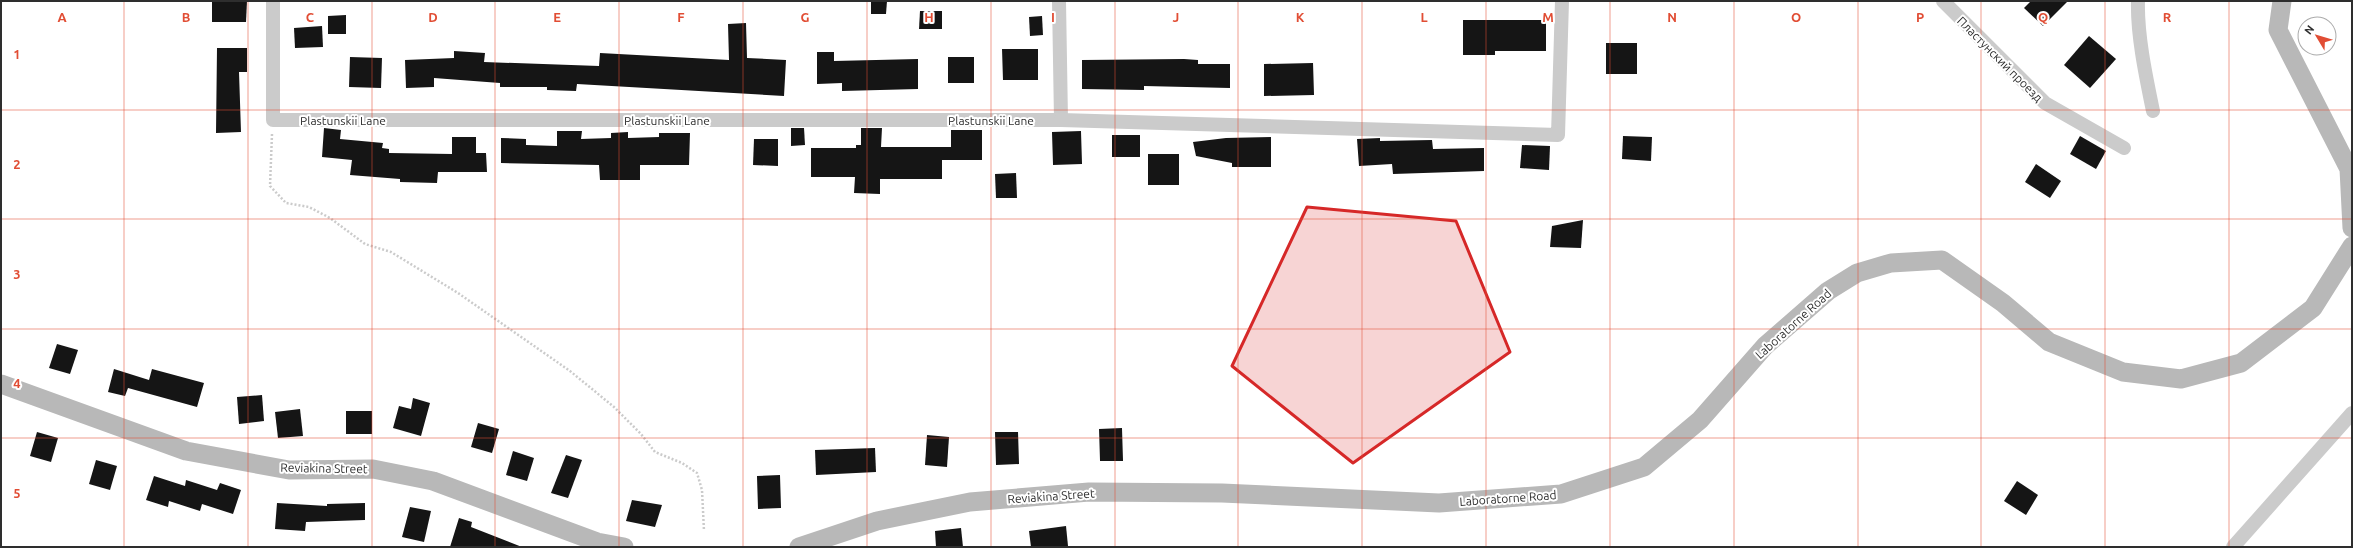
<svg xmlns="http://www.w3.org/2000/svg" width="2353" height="548" viewBox="0 0 2353 548" font-family="Ubuntu,sans-serif">
<rect width="100%" height="100%" fill="#fff"/>
<g fill="#151515">
<path d="M212,1H247L246,22H212Z"/>
<path d="M871,1H887L886,14H871Z"/>
<path d="M2031,1H2068L2043,26L2024,8Z"/>
<path d="M920,11H942V29H919Z"/>
<path d="M346,15V34H328V16Z"/>
<path d="M1042,16L1043,35L1030,36L1029,17Z"/>
<path d="M1463,20H1546V51H1495V55H1463Z"/>
<path d="M746,23L747,58L786,60L784,96L577,84L576,91L547,90V87H500V83L434,78V87L406,88L405,60L454,58V51L485,53L484,62L599,66L600,53L729,60L728,24Z"/>
<path d="M322,26L323,47L295,48L294,28Z"/>
<path d="M2089,36L2116,59L2090,88L2064,65Z"/>
<rect x="1606" y="43" width="31" height="31"/>
<path d="M217,48H247V72H239L241,132L216,133Z"/>
<path d="M1002,49H1038V80H1003Z"/>
<path d="M817,52H834V61L918,59V89L842,91V83L817,84Z"/>
<path d="M350,57L382,58L381,88L349,87Z"/>
<rect x="948" y="57" width="26" height="26"/>
<path d="M1184,59L1198,60V64H1230V88L1144,86V90L1082,89V60Z"/>
<path d="M1313,63L1314,95L1264,96V64Z"/>
<path d="M324,128L341,130L340,139L383,143L382,148L389,149V153L452,154V137H476V153H486L487,172H438L437,183L400,182V179L350,175L352,160L322,157Z"/>
<path d="M791,128H804L805,145L791,146Z"/>
<path d="M861,128H882L881,147H951V130H982V160H942V179H880V194L854,193L855,177H811V148H856V145H861Z"/>
<path d="M557,131H582L581,139L611,138V133L628,132V138L659,137V133H690L689,165H640V180H600L599,165L501,163V138L526,139V145L557,146Z"/>
<path d="M1081,131L1082,164L1053,165L1052,132Z"/>
<rect x="1112" y="135" width="28" height="22"/>
<path d="M1623,136L1652,137L1651,161L1622,159Z"/>
<path d="M2080,136L2106,151L2096,169L2070,154Z"/>
<path d="M1271,137V167H1232V163L1196,156L1193,142L1226,138Z"/>
<path d="M1380,138V141L1432,140L1433,149L1484,148V171L1393,174L1392,164L1359,166L1357,139Z"/>
<path d="M754,139H778V166L753,165Z"/>
<path d="M1522,145L1550,146L1549,170L1520,168Z"/>
<rect x="1148" y="154" width="31" height="31"/>
<path d="M2036,164L2061,181L2050,198L2025,182Z"/>
<path d="M1016,173L1017,198H996L995,174Z"/>
<path d="M1583,220L1581,248L1550,247L1552,226Z"/>
<path d="M57,344L78,350L70,374L49,368Z"/>
<path d="M114,369L149,380L152,369L204,383L197,407L128,388L125,396L108,392Z"/>
<path d="M262,395L264,421L239,424L237,397Z"/>
<path d="M413,398L430,403L421,436L393,428L399,406L411,409Z"/>
<path d="M300,409L303,436L278,438L275,412Z"/>
<rect x="346" y="411" width="26" height="23"/>
<path d="M478,423L499,429L492,453L471,447Z"/>
<path d="M1122,428L1123,461H1100L1099,429Z"/>
<path d="M37,432L58,438L51,462L30,456Z"/>
<path d="M995,432H1018L1019,464L996,465Z"/>
<path d="M927,435L949,437L947,467L925,465Z"/>
<path d="M875,448L876,472L816,475L815,450Z"/>
<path d="M513,451L534,458L527,481L506,475Z"/>
<path d="M566,455L582,460L568,498L551,493Z"/>
<path d="M96,460L117,466L110,490L89,484Z"/>
<path d="M780,475L781,508L758,509L757,476Z"/>
<path d="M154,476L185,486L186,480L217,490L220,483L241,490L233,514L202,504L200,511L169,501L168,507L146,500Z"/>
<path d="M2017,481L2038,495L2026,515L2004,501Z"/>
<path d="M632,500L662,505L655,527L626,521Z"/>
<path d="M277,503L327,506V504L365,503V520L306,522L305,531L275,529Z"/>
<path d="M410,507L431,511L424,542L402,537Z"/>
<path d="M459,518L472,522L471,527L522,547H450Z"/>
<path d="M1066,526L1068,546L1031,547L1029,531Z"/>
<path d="M961,528L963,547H936L935,531Z"/>
</g>
<g fill="none" stroke-linecap="round" stroke-linejoin="round">
<path stroke="#cbcbcb" stroke-width="2.5" stroke-dasharray="2 2" stroke-linecap="butt" d="M272,134L270,186L286,203L309,207L330,218L365,244L391,252L458,293L570,371L614,407L641,434L655,452L682,463L697,473L702,490L704,531"/>
<g stroke="#cbcbcb" stroke-width="14">
<path d="M273,1V120H1061L1059,1"/>
<path d="M1943,1L2045,103L2124,148"/>
<path d="M2138,1C2137,35 2146,77 2153,111"/>
<path d="M1061,120L1558,135L1562,1"/>
<path d="M2233,547L2352,413"/>
</g>
<g stroke="#b8b8b8" stroke-width="19">
<path d="M2282,1L2278,30L2349,169L2352,228"/>
<path d="M1,384L186,451L289,470L373,469L433,481L597,542L624,547"/>
<path d="M799,547L877,521L970,502L1089,492L1222,493L1439,503L1561,494L1644,467L1700,420L1765,346L1828,291L1857,273L1891,263L1942,260L2003,303L2049,342L2123,372L2181,379L2241,363L2313,308L2352,246"/>
</g>
</g>
<path fill="#d62828" fill-opacity="0.2" stroke="#d62828" stroke-width="3" stroke-linejoin="round" d="M1307,207L1456,221L1510,352L1353,463L1232,366Z"/>
<path fill="none" stroke="#e14d34" stroke-width="1" stroke-opacity="0.55" d="M124,1V547M248,1V547M372,1V547M495,1V547M619,1V547M743,1V547M867,1V547M991,1V547M1115,1V547M1238,1V547M1362,1V547M1486,1V547M1610,1V547M1734,1V547M1858,1V547M1981,1V547M2105,1V547M2229,1V547M1,110H2352M1,219H2352M1,329H2352M1,438H2352"/>
<g text-anchor="middle" dominant-baseline="central" stroke-width="4" stroke-linejoin="round" paint-order="stroke">
<g font-size="12" fill="#2e2e2e" stroke="#fff">
<text transform="translate(2000 59) rotate(45)">Пластунский проезд</text>
<text x="343" y="120">Plastunskii Lane</text>
<text x="667" y="120">Plastunskii Lane</text>
<text x="991" y="120">Plastunskii Lane</text>
<text transform="translate(1793 324) rotate(-42)">Laboratorne Road</text>
<text transform="translate(324 468) rotate(1)">Reviakina Street</text>
<text transform="translate(1051 496) rotate(-4)">Reviakina Street</text>
<text transform="translate(1508 498) rotate(-4)">Laboratorne Road</text>
</g>
</g>
<g font-size="13" text-anchor="middle" font-weight="bold" fill="#e14d34" stroke="#fff" stroke-width="4" stroke-linejoin="round" paint-order="stroke">
<text x="62" y="22">A</text>
<text x="186" y="22">B</text>
<text x="310" y="22">C</text>
<text x="433" y="22">D</text>
<text x="557" y="22">E</text>
<text x="681" y="22">F</text>
<text x="805" y="22">G</text>
<text x="929" y="22">H</text>
<text x="1053" y="22">I</text>
<text x="1176" y="22">J</text>
<text x="1300" y="22">K</text>
<text x="1424" y="22">L</text>
<text x="1548" y="22">M</text>
<text x="1672" y="22">N</text>
<text x="1796" y="22">O</text>
<text x="1920" y="22">P</text>
<text x="2043" y="22">Q</text>
<text x="2167" y="22">R</text>
<text x="17" y="59">1</text>
<text x="17" y="169">2</text>
<text x="17" y="279">3</text>
<text x="17" y="388">4</text>
<text x="17" y="498">5</text>
</g>
<rect width="2353" height="548" fill="none" stroke="#2e2e2e" stroke-width="4"/>
<g transform="translate(2317 36) rotate(308)"><circle r="19" fill="#ffffff" stroke="#ababab"/>
<path d="M0-3L7 15L0 10L-7 15Z" fill="#e14d34"/>
<text y="-6" font-size="11" font-weight="bold" text-anchor="middle" fill="#2e2e2e">N</text>
</g>
</svg>
